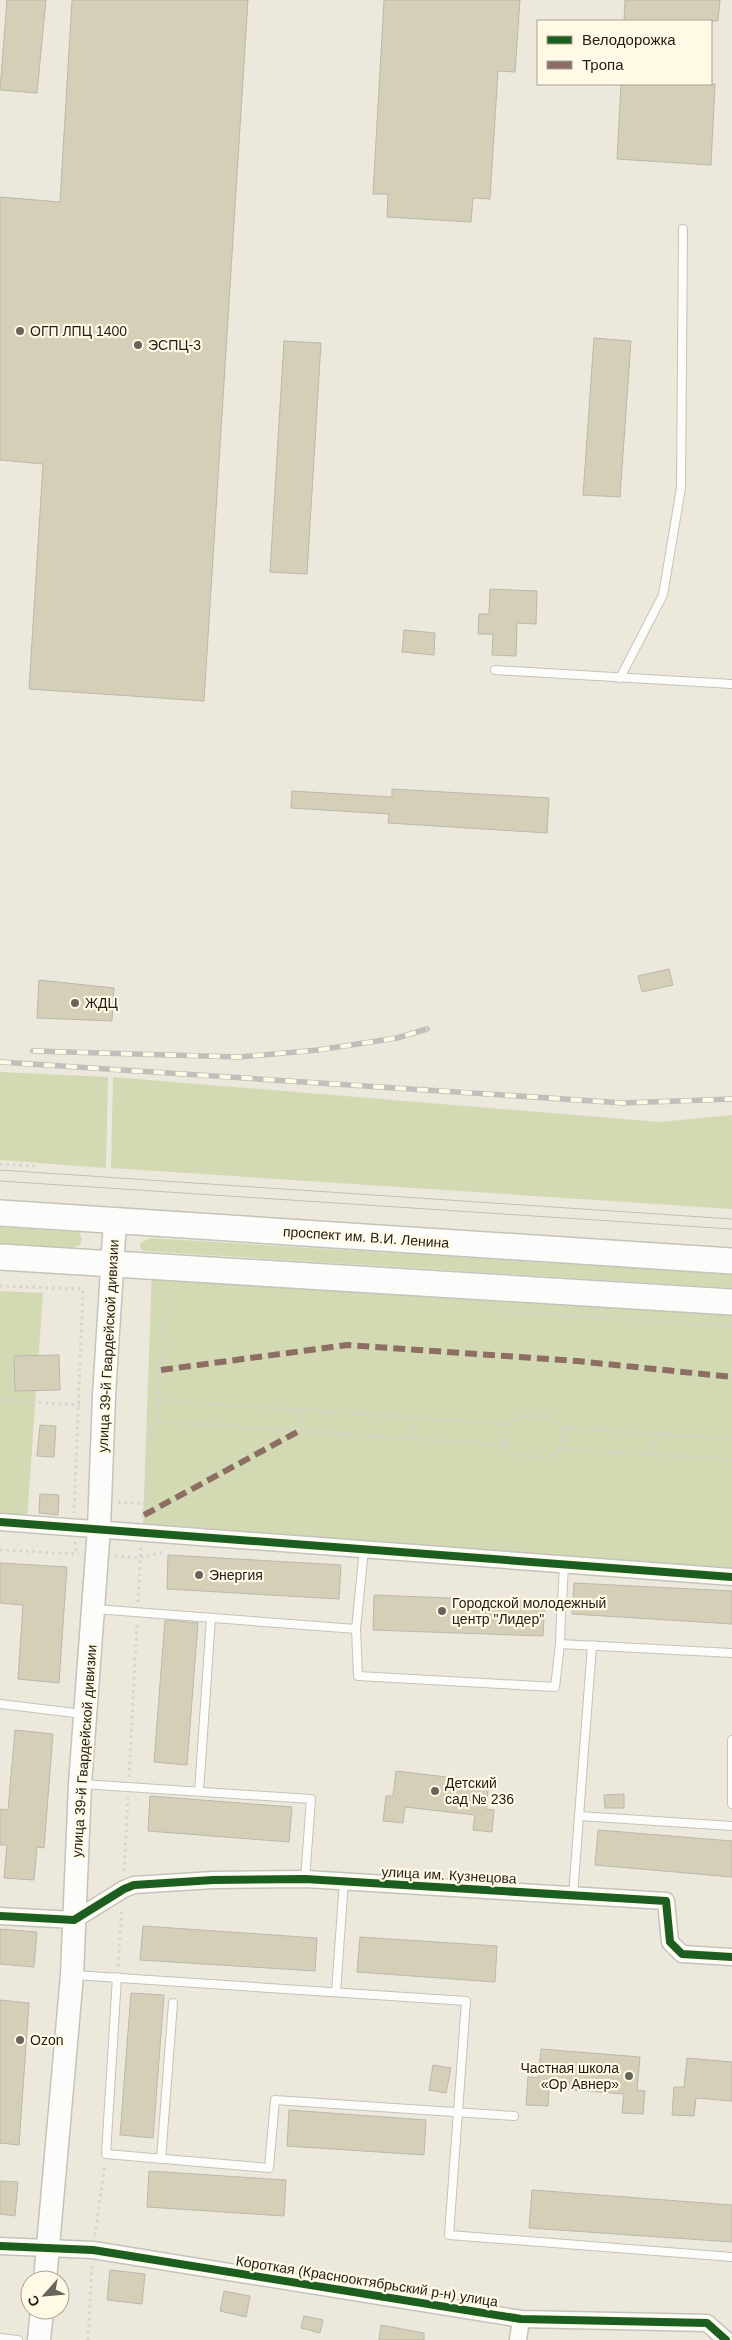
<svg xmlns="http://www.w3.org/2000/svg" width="732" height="2340" viewBox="0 0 732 2340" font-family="Arial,sans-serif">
<rect width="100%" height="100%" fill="#ece8db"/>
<g fill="#d3d9b3">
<path d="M0,1072L108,1077L106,1168L0,1160Z"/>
<path d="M113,1077L660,1122L732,1115V1209L111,1168Z"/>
<path d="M0,1227L79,1232L82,1239L80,1245L69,1248L0,1243Z"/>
<path d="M150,1238L732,1274V1288L144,1251L140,1248L141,1243Z"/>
<path d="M152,1270L732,1312V1574L143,1524Z"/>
<path d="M0,1291L43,1293L27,1520L0,1519Z"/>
</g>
<g fill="#d6cfb8" stroke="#bab8ad">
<path d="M7,0H46L37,93L0,90Z"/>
<path d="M72,0H248L204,701L29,689L43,464L0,460V197L60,202Z"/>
<path d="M384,0H520L515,72L498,71L490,199L473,198L471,222L387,217L388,194H373Z"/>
<path d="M625,0H720L718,21H624Z"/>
<path d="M621,84H715L711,165L617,159Z"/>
<path d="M594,338L631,341L620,497L583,495Z"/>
<path d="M284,341L321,343L307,574L270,572Z"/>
<path d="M490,589L537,591L536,624L517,623L516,656L492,655L493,634H478L479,614H489Z"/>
<path d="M404,630L435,633L434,655L402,652Z"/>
<path d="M392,789L549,798L547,833L388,823L389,814L291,808L292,791L392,797Z"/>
<path d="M669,969L673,985L642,992L638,976Z"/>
<path d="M39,980L114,988L112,1021L37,1018Z"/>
<path d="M59,1355L60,1390L15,1391L14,1356Z"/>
<path d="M40,1425L56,1426L54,1457L37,1456Z"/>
<path d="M40,1494L59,1495L58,1515L39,1513Z"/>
<path d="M168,1555L341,1565L339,1599L167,1589Z"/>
<path d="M0,1563L67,1567L59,1683L18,1679L23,1605L0,1603Z"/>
<path d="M574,1583L732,1591V1624L572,1614Z"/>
<path d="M374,1595L545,1602L543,1636L373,1630Z"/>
<path d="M165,1620L198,1623L187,1765L154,1762Z"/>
<path d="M15,1730L53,1734L44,1848L37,1847L34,1880L4,1878L7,1845H0V1809L8,1810Z"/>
<path d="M396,1771L489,1782L486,1809L494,1810L492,1832L473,1830L475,1815L405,1807L403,1823L383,1821L386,1796H393Z"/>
<path d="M624,1794V1808H605L604,1795Z"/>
<path d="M150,1796L292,1807L289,1842L148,1831Z"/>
<path d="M598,1830L732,1841V1877L595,1865Z"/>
<path d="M143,1926L317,1938L315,1971L140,1960Z"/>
<path d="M0,1929L37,1932L34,1967L0,1964Z"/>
<path d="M360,1937L497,1946L495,1982L357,1972Z"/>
<path d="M131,1993L164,1995L153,2138L120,2135Z"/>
<path d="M0,2000L29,2003L19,2145L0,2143Z"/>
<path d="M541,2049L640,2057L637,2090L645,2091L643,2114L622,2113L624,2094L549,2088L548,2106L526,2105L528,2077L538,2078Z"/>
<path d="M687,2058L732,2062V2101L696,2098L694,2116L672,2115L674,2087H684Z"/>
<path d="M433,2065L451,2068L446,2093L429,2090Z"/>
<path d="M289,2110L426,2120L424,2155L287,2146Z"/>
<path d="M149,2171L286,2180L284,2216L147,2207Z"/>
<path d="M0,2181L18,2182L15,2216L0,2214Z"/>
<path d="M532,2190L732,2205V2242L529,2228Z"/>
<path d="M110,2270L145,2274L142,2304L107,2300Z"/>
<path d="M224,2291L250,2296L246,2317L220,2311Z"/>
<path d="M304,2316L323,2320L320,2333L301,2328Z"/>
<path d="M381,2325L424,2333V2340H379Z"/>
</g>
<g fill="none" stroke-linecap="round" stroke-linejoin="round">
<g stroke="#c5c3b8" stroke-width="10">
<g id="service">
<path d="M495,670L732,684"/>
<path d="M620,678L663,595L681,488L683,229"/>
<path d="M562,1604L564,1564"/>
<path d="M95,1609L356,1629L358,1676L555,1687L560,1644L732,1653"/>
<path d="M356,1629L364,1549"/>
<path d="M560,1644L561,1613"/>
<path d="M0,1704L83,1714"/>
<path d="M732,1740V1804"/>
<path d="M82,1784L311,1799L305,1879"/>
<path d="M199,1791L211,1618"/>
<path d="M579,1816L732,1826"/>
<path d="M573,1895L592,1645"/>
<path d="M74,1975L466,2001L449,2235L732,2257"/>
<path d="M117,1977L106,2154L269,2168L275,2100L514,2116"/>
<path d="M336,1992L344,1881"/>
<path d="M161,2159L173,2003"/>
<path d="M0,2338L18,2340"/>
</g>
</g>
<g stroke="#c5c3b8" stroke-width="19">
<g id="minor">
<path d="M0,1522L732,1577"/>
<path d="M0,1916L74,1920L124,1889L134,1885L213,1880L305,1879L666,1901L670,1942L682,1954L732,1957"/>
<path d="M0,2246L93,2250L521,2319L707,2323L726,2340"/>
<path d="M518,2340L521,2319"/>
</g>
</g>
<g stroke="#c5c3b8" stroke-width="25">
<g id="secondary">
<path d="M45,2280L72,1975L80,1784L99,1528L104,1396L115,1221"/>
<path d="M39,2340L42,2310"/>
</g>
</g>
<g stroke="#c5c3b8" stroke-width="28">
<g id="primary">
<path d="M0,1213L732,1261"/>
<path d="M0,1257L732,1302"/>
</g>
</g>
<g stroke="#d5d4d0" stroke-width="3" stroke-dasharray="2.5 4" stroke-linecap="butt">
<path d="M0,1164L38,1166"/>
<path d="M0,1286L83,1289L74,1513"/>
<path d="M489,1310L732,1326"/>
<path d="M0,1400L80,1405"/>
<path d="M158,1400L507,1424L521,1416L552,1417L562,1428L732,1439"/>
<path d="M155,1421L504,1445L518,1456L550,1458L561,1448L732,1460"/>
<path d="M299,1431L301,1410"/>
<path d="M412,1439L414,1418"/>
<path d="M504,1445L507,1424"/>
<path d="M561,1448L562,1428"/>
<path d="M652,1455L654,1434"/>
<path d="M118,1502L145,1504"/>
<path d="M143,1517L161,1370L166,1288"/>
<path d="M75,1542L76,1554"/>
<path d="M0,1550L79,1554"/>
<path d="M115,1556L140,1558L163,1552"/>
<path d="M138,1602L141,1548"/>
<path d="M129,1777L137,1623"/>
<path d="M124,1871L128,1798"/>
<path d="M118,1966L122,1908"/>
<path d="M95,2235L105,2164"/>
<path d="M88,2340L92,2266"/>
</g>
<use href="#service" stroke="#fcfcfa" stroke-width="8"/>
<use href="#minor" stroke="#fcfcfa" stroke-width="16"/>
<use href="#secondary" stroke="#fcfcfa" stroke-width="22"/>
<use href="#primary" stroke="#fcfcfa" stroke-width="25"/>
<g stroke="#c1bfbc" stroke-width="1">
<path d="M0,1170L732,1219"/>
<path d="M0,1181L732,1229"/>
</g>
<g stroke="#c1bfbc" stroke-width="5.5">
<g id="rail">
<path d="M33,1051L239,1057L318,1050L397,1038L427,1029"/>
<path d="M0,1062L624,1103L732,1099"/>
</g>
</g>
<use href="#rail" stroke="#fff9e6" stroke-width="4" stroke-dasharray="11" stroke-linecap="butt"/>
<g stroke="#8d6e63" stroke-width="6" stroke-dasharray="12 6" stroke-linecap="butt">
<path d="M161,1370L347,1345L577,1361L732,1377"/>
<path d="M144,1515L299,1431"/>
</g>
<g stroke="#fff9e6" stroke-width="11">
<g id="cycleway">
<path d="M0,1522L732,1577"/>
<path d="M0,1916L74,1920L124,1889L134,1885L213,1880L305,1879L666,1901L670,1942L682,1954L732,1957"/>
<path d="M0,2246L93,2250L521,2319L707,2323L726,2340"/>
</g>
</g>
<use href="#cycleway" stroke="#1b5e20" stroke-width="8"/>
</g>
<g fill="#67645a" stroke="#fff9e6" stroke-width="2">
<circle cx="20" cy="331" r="5"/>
<circle cx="138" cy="345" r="5"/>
<circle cx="75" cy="1003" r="5"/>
<circle cx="199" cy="1575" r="5"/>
<circle cx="442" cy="1611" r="5"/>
<circle cx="435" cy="1791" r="5"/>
<circle cx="20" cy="2040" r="5"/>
<circle cx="629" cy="2076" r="5"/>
</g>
<g text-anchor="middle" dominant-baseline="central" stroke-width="4.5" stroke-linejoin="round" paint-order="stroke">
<g font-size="14" fill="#201d14" stroke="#fff9e6" text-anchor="start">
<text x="30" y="331">ОГП ЛПЦ 1400</text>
<text x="148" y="345">ЭСПЦ-3</text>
<text x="85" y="1003">ЖДЦ</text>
<text x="209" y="1575">Энергия</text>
<text x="452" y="1603">Городской молодежный<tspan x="452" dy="16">центр "Лидер"</tspan></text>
<text x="445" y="1783">Детский<tspan x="445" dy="16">сад № 236</tspan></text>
<text x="30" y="2040">Ozon</text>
<text x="619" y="2068" text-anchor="end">Частная школа<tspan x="619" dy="16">«Ор Авнер»</tspan></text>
</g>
<g font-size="14" fill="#201d14" stroke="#fff9e6">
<text transform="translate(366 1237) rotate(4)">проспект им. В.И. Ленина</text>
<text transform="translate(108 1346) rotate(-87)">улица 39-й Гвардейской дивизии</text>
<text transform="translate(84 1751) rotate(-86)">улица 39-й Гвардейской дивизии</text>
<text transform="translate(449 1875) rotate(3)">улица им. Кузнецова</text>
<text transform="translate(367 2281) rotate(9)">Короткая (Краснооктябрьский р-н) улица</text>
</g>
</g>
<rect x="537" y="20" width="175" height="65" fill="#fff9e6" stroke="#a6a192"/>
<rect x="547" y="36" width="25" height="8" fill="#1b5e20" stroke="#a6a192"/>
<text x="582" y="45" font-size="15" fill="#201d14">Велодорожка</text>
<rect x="547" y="61" width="25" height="8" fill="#8d6e63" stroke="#a6a192"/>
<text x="582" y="70" font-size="15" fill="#201d14">Тропа</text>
<g transform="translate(45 2295) rotate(243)"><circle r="24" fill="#fff9e6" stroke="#a6a192"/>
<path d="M0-4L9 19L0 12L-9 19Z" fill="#67645a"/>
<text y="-8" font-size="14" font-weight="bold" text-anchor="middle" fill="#201d14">С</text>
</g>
</svg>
